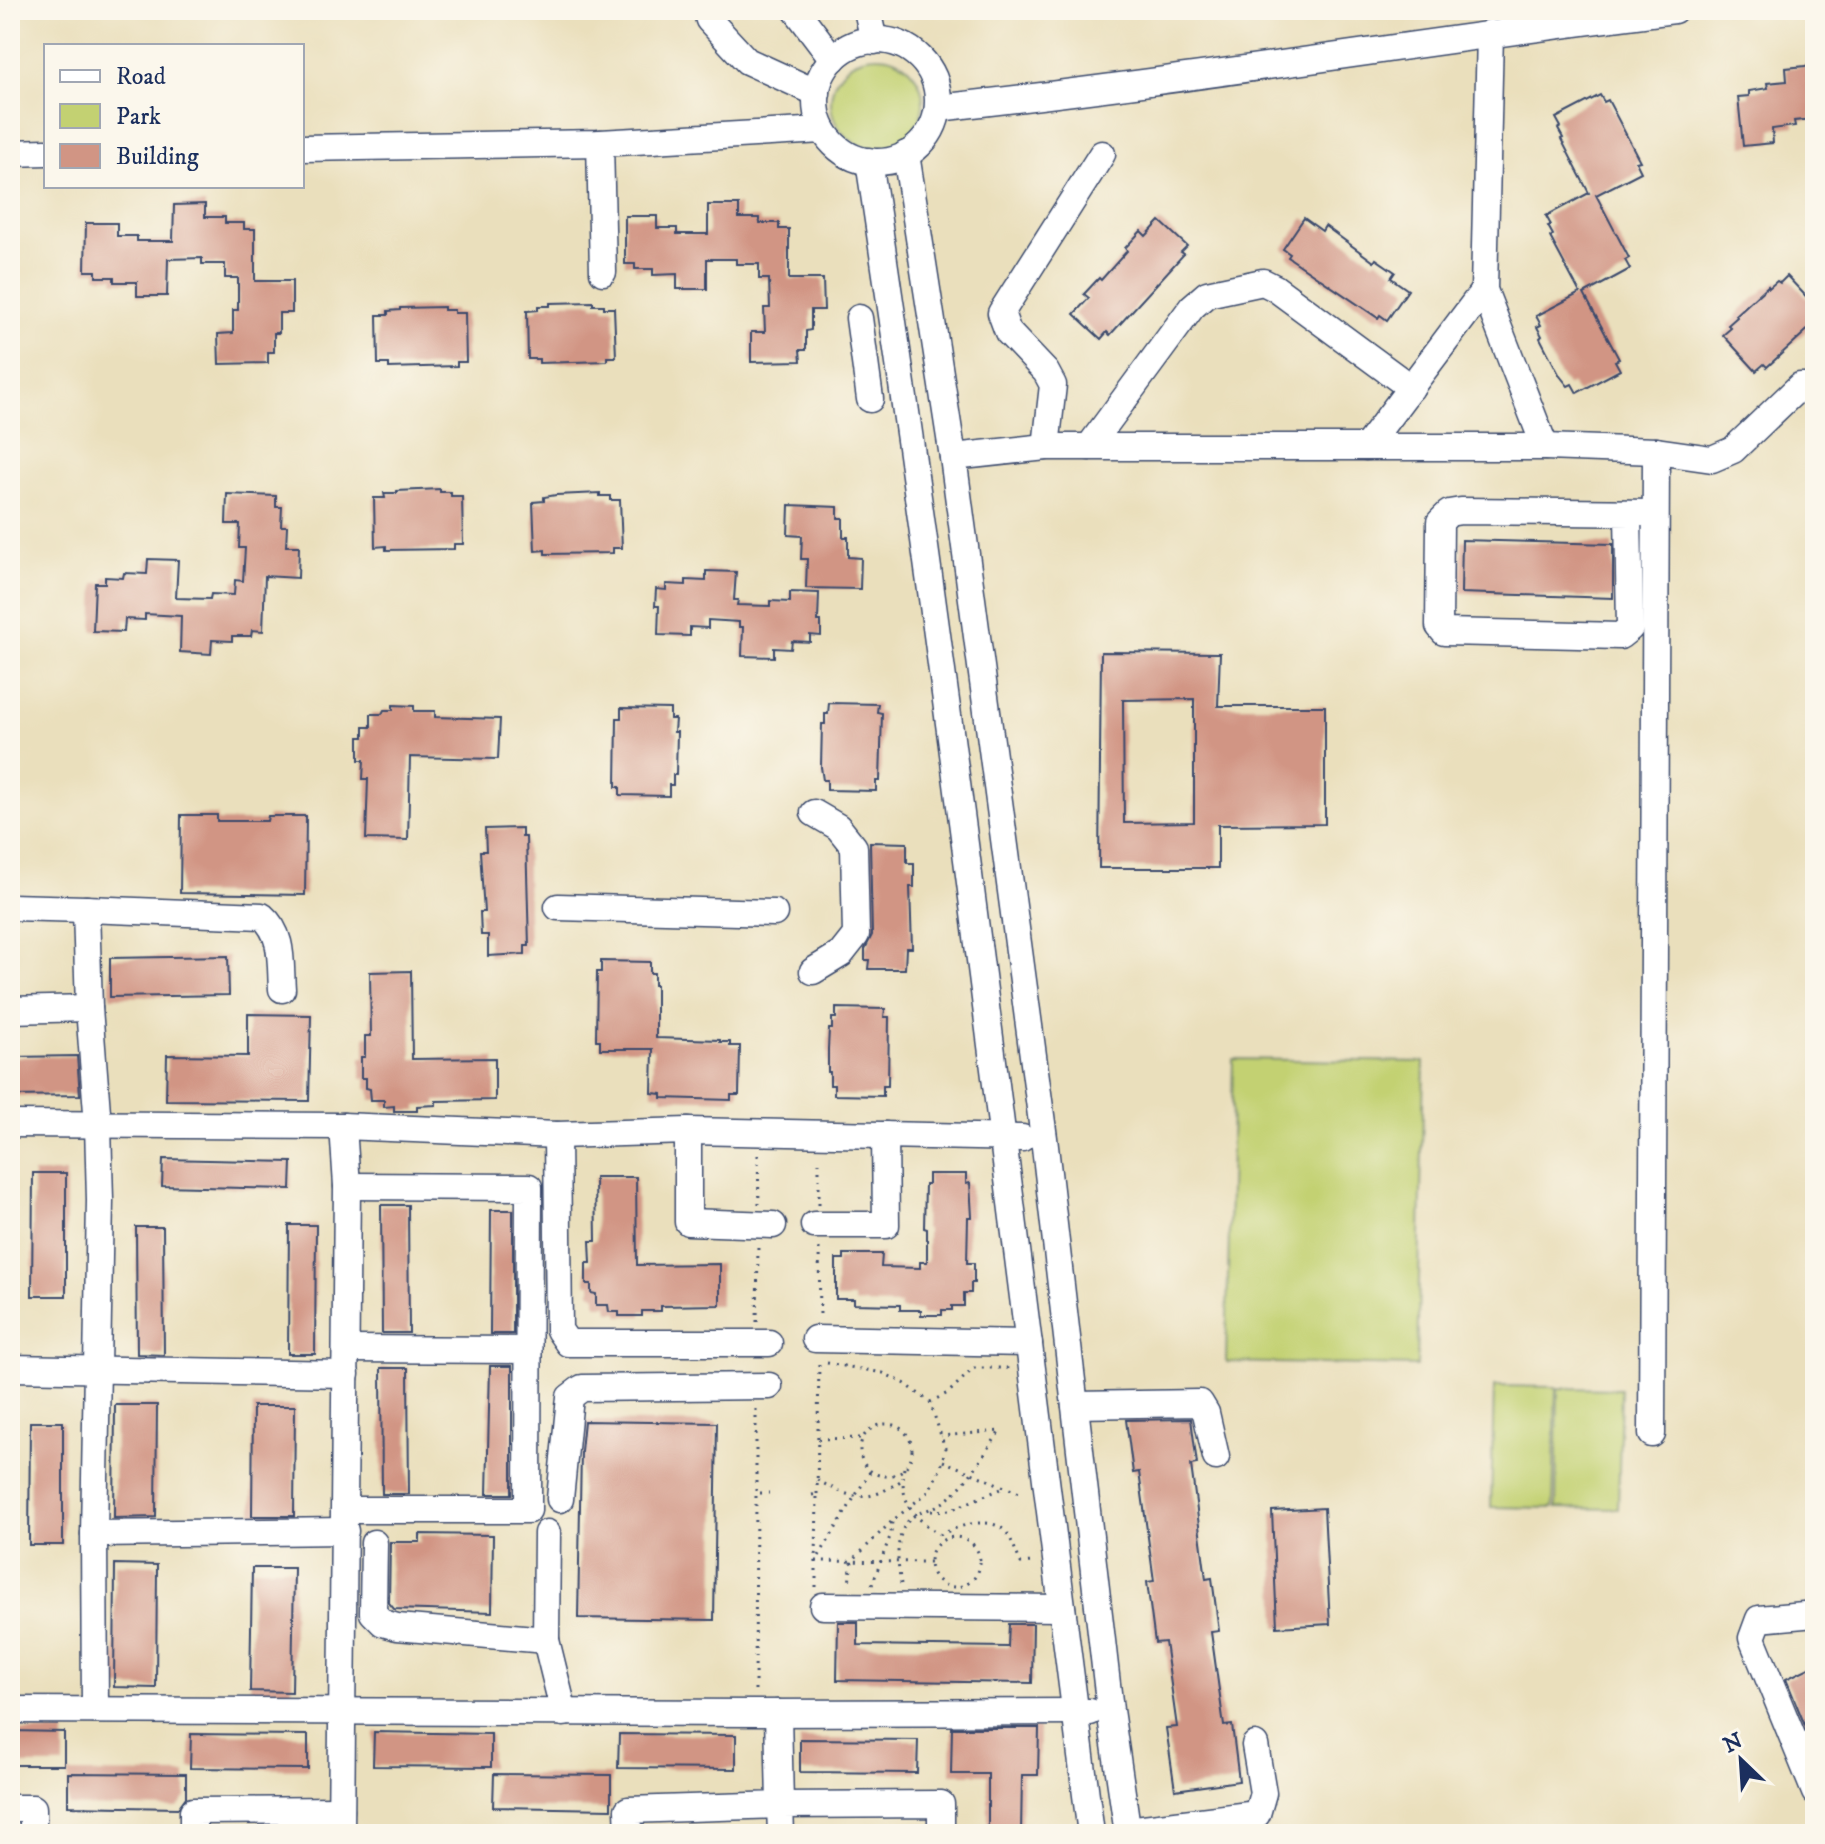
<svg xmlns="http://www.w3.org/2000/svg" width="1825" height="1844" viewBox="0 0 1825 1844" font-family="'IM FELL DW Pica',serif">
<rect width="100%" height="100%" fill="#fbf7ec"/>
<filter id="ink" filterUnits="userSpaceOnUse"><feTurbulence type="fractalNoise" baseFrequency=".0125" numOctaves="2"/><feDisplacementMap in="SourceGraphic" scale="16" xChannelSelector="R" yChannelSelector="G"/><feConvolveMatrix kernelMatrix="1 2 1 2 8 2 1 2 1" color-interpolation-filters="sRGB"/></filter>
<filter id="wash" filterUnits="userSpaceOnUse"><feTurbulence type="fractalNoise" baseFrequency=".006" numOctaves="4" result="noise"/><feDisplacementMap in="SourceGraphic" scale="32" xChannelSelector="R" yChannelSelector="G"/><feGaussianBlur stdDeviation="1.8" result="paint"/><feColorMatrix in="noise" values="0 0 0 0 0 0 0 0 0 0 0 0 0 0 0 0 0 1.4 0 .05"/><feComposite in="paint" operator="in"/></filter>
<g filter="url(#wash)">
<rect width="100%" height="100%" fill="#eadfbc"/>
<g fill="#c3d172" stroke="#6f8068" stroke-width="2">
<circle cx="877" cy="102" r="46"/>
<path d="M1233,1059L1424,1062L1417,1366L1226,1362Z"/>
<path d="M1494,1386L1556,1387L1553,1508L1491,1507Z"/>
<path d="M1558,1388L1621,1389L1618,1509L1556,1508Z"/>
</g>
<g id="blocks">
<g fill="#d19584" fill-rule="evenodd">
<path d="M1815,65V113H1812L1813,119L1794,121L1795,126L1772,129L1773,143L1743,146L1738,97L1749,96V91L1768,88L1767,83L1787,81L1786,68Z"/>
<path d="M1600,95L1604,102L1608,100L1640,161L1636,162L1641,172L1596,195L1629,258L1625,260L1630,269L1584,294L1619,359L1615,361L1620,370L1577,393L1572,384L1568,386L1560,376L1540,338L1542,336L1537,327L1541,325L1536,316L1580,293L1550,237L1553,235L1548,226L1551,225L1546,216L1589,193L1561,139L1563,138L1558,129L1561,127L1556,118Z"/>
<path d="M205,204V217H225V223H244V229H255V281H292V313H279V333H274V352H268V363L219,364L218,334L233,333V310H238V278H225V264H202V258L168,259L167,296H137V282H114V277H96V271H85L86,223H117V236H137V241H173L174,205Z"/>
<path d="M708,205H739V218H759L760,223H779V229H789V279H823L824,310H811V330L806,331V350H800L801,361L751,362V332H765L764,308H770L769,279H759V264H736V259H707V289H677V274L653,275V269H635V264H625V216H657V228H677V234H708Z"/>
<path d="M1304,218L1322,231L1325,226L1374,262L1376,259L1395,272L1391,278L1408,290L1387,320L1380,315L1378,318L1288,257L1290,254L1283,249Z"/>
<path d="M1160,221L1187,246L1181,252L1184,254L1110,335L1107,332L1101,339L1074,314L1089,298L1084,294L1099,278L1101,280L1127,251L1125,248L1141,231L1146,236Z"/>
<path d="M1787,276L1815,306V323L1767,367L1764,364L1756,371L1723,335L1731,328L1728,325L1737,317L1736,315L1768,286L1769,288L1777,281L1780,283Z"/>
<path d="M593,302V305H604V308H614L616,357H607V361L539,363V359H528L527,311L538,310V306H550V303Z"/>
<path d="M444,307V310H454V313H465L466,362H457V366L389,368V364H378L377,315H388V311L400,310V308Z"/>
<path d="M440,489V492H451V496H462L463,544H454V549L386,550V546L375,547L374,498H385L384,493H397V491Z"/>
<path d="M600,493V496H610V500H620L622,548H613V553L545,554V550L535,551L533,502L544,501V497L556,495Z"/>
<path d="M227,494L276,496V507H282L281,526H287L286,546H299L298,578L265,576L263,631L252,630L251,636H232V641L212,640L211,654L180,652L181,616L145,614V620L125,619L124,632L93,631L95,583H105V577L123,578L124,573L147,574L148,559L178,560L176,598L210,599L211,594L234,595L235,580L243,581L245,548H239L240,524H226Z"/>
<path d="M789,505L838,507V518H843V537H848V557L861,558L860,589L806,588L807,559H801L802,536L788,535Z"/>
<path d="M1462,540L1613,544V598L1461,593Z"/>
<path d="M706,571L736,572L734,600H738L737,605L770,606V601L790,602V592L819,593L818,621H821V636L810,635V642L792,641L791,649L774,648V657L742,656L743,627H739V622L708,620V628L690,627V636L658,635L659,606H655L656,589L666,590V584L686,585V580L706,581Z"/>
<path d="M1101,652L1220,653L1218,706H1325V824L1218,825V868H1099ZM1194,699V822L1124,823L1123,700Z"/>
<path d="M829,703L878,704L877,712L882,713L880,781H876V791L827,790V780H823L821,767L822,724H825V714H828Z"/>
<path d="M393,705L414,706V711H435V717L500,719L498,759L410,757L408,840L366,839L368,779H363L364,760H359V737H364V727H371V714H382L384,710H393Z"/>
<path d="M621,708L670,709V719H675L674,732H677L676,775H673V785H669V796L620,795V787H616L617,718H621Z"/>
<path d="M181,815H217V821H267L268,816H306L305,895L180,893Z"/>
<path d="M522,828V837H526L529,946H525V954L488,956V935H481L480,912H484L480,851H486L485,829Z"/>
<path d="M870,842L907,843V863H914V887H910L912,948H906L905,969H868L869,960H865V949L872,935Z"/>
<path d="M228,956L229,995L110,997V958Z"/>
<path d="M601,961L650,962V973H654V985H656V1038L720,1040V1042H730V1046H740L739,1095H731V1100L662,1098V1094L652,1093L653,1049H600V1040H596L597,972H601Z"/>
<path d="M411,971L412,1059L495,1058V1100L436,1101V1105L417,1106V1111H394V1106L384,1107V1100H371L370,1089L366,1088V1078H361V1057H365V1036H371L370,972Z"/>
<path d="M836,1008L885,1009L884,1017H889L888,1086H883V1096L834,1095V1085H830V1072H828V1049L829,1029H832V1018H836Z"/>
<path d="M248,1014L311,1015L309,1101L166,1100L167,1055L248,1056Z"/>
<path d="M77,1056L80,1095L10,1096V1057Z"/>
<path d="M163,1159L292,1162L291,1189L162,1186Z"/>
<path d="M33,1173H66V1296H32Z"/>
<path d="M928,1174H966V1184L970,1183L972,1217H968L967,1263H974V1283H971V1293H964V1306H952V1310H942V1315H921V1310H900V1305L854,1304V1299H836V1259H844V1254H882L881,1267L920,1268V1262H927V1229L924,1228L925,1184H928Z"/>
<path d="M595,1177H636L637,1265L720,1264V1305L661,1306V1311H642V1316H619V1312H609L608,1305H596V1294L591,1293V1284H586V1263H591L590,1241H596Z"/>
<path d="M381,1205H408L409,1333H382Z"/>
<path d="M491,1210H513V1334H490Z"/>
<path d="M289,1225H316L315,1354H288Z"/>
<path d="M136,1227H163L164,1355L137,1354Z"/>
<path d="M490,1366H512V1494H487Z"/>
<path d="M381,1368H408L409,1494H382Z"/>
<path d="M115,1405H157L156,1517L114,1518Z"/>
<path d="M253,1406H295L294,1516H252Z"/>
<path d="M1191,1419L1197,1464L1191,1465L1206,1579L1212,1578L1219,1631L1211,1632L1224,1726L1232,1725L1239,1781L1175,1790L1166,1728L1177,1727L1165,1642L1155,1643L1147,1582L1154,1581L1139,1472L1133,1473L1126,1420Z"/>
<path d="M584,1421L717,1423L714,1620L578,1618L581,1451Z"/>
<path d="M30,1422H63V1545H29Z"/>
<path d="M1324,1508L1330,1624L1277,1627L1272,1511Z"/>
<path d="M420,1534L493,1535L492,1612L394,1609L389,1603L390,1542H420Z"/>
<path d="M115,1564L157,1565L156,1688L114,1687Z"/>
<path d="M252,1568H294L292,1692L250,1691Z"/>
<path d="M838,1622H858V1645L1008,1647L1009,1624H1033L1032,1683L837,1680Z"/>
<path d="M1815,1665V1750L1786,1679Z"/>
<path d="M952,1728H1039L1038,1775H1022L1021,1834H988V1774H951Z"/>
<path d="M10,1731L64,1732V1765H10Z"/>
<path d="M374,1732L491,1734V1767L373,1766Z"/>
<path d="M191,1734L308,1735V1769L190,1768Z"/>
<path d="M619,1734L736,1735V1769L618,1768Z"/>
<path d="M800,1739L918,1740L917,1773L800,1772Z"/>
<path d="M68,1773L186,1774V1797L178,1808L68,1806Z"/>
<path d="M494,1774L611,1775V1809L493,1807Z"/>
</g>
</g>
</g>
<g filter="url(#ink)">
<use href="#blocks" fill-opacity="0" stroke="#3a496c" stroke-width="2"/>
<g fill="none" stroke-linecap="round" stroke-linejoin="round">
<g stroke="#3a496c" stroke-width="29">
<g id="minor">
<path d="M706,10L709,20L747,61L817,93"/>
<path d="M796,10L833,59"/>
<path d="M867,10L874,41"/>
<path d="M1490,33L1484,290L1545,447"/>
<circle cx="877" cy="101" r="61"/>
<path d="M938,108C1184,81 1428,41 1674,10"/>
<path d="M600,143L603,272"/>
<path d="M302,148L600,143L823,130"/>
<path d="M10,153L46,152"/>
<path d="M906,154L953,457L1044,1138L1110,1710L1128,1834"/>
<path d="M869,161C954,718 1019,1276 1091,1834"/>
<path d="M859,318L870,399"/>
<path d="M1046,447L1053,385L1046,372L1008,332L1001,313L1102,154"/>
<path d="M1089,447L1192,307L1207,294L1263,282L1275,288L1411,388"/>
<path d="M1366,447L1484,290"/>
<path d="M953,457L1046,447H1545L1656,451L1712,459L1733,450L1800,386H1815"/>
<path d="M1628,513L1630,628L1620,636L1444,632L1439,626L1440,522L1449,513L1461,511L1655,513"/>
<path d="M10,907L86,909L89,1008L98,1125L100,1200L94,1534L95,1710"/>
<path d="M558,907L774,913"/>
<path d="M86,909L262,916C284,935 280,962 282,989"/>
<path d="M813,971L841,954L856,935L854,847L838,827L814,813"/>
<path d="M10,1010L89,1008"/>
<path d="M10,1124L343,1126L557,1135L688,1131L1022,1138"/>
<path d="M688,1131V1222L773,1225"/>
<path d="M557,1135L559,1330L568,1343H769"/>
<path d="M814,1225H886L885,1135"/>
<path d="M815,1339L1029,1343"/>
<path d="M346,1349L528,1350"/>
<path d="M10,1368L346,1374"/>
<path d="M1075,1405L1200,1403L1206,1413L1216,1457"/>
<path d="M1652,1434L1656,451"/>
<path d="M560,1499L570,1397L582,1388L769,1386"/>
<path d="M345,1510H528L529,1187L347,1186"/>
<path d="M94,1534L345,1531"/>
<path d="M374,1543L373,1613L383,1623L397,1627L546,1640L564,1713"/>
<path d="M823,1606L1062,1608"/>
<path d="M1815,1614L1759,1619L1752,1638L1815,1792"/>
<path d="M546,1640L547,1533"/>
<path d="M10,1710L755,1713L1090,1712"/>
<path d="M10,1808H33V1834"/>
<path d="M1127,1830L1257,1814L1263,1793L1255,1745"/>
<path d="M193,1834V1811L341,1810"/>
<path d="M341,1834L347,1186L343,1126"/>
<path d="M629,1834L628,1810L780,1805L778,1713"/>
<path d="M781,1834L780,1805L941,1804V1834"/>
</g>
</g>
<g stroke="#3a496c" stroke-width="3" stroke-dasharray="2 6" stroke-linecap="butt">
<path d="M758,1155L759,1204"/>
<path d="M819,1204V1156"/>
<path d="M819,1248L820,1316"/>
<path d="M757,1322L758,1245"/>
<path d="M827,1363L883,1373L904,1383L930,1402L945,1448L941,1468L928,1492L892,1521L852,1561L849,1583"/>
<path d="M930,1402L948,1393L974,1368H1007L1008,1365"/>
<path d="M756,1409V1493H769"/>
<circle cx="886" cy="1450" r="26"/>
<path d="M818,1439L862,1438"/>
<path d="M943,1461L1024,1495"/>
<path d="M904,1468C899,1501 913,1517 939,1534"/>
<path d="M817,1480C854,1500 866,1504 902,1480"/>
<path d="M817,1494L819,1362"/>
<path d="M812,1495L817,1494L816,1561L930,1562"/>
<path d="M931,1511L950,1510L1006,1487"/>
<path d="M940,1535C958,1526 991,1514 1007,1533C1013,1542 1016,1553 1021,1563L1032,1562"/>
<circle cx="955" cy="1562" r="25"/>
<path d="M901,1584C897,1562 893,1527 917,1514C926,1510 937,1507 945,1501C968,1483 984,1455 1000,1431L941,1436"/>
<path d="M872,1585L891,1534L892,1521"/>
<path d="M816,1587V1561L871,1470"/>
<path d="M755,1690L756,1493"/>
</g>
<use href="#minor" stroke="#fff" stroke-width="26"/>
</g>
</g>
<rect width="1825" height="1844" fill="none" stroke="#fbf7ec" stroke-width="40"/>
<rect x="44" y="44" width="260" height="144" fill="#fbf7ec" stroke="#a1a7b3" stroke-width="2"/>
<rect x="60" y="70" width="40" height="12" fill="#ffffff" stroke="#a1a7b3" stroke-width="2"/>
<text x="116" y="84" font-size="24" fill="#1b2f5e">Road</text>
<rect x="60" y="104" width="40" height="24" fill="#c3d172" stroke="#a1a7b3" stroke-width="2"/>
<text x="116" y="124" font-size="24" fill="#1b2f5e">Park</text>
<rect x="60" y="144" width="40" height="24" fill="#d19584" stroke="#a1a7b3" stroke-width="2"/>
<text x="116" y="164" font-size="24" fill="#1b2f5e">Building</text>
<g transform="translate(1741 1760) rotate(335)" stroke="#fbf7ec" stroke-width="6" paint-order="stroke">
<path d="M0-6L14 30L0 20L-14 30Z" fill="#1b2f5e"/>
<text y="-12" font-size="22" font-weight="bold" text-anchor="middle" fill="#1b2f5e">N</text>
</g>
</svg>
